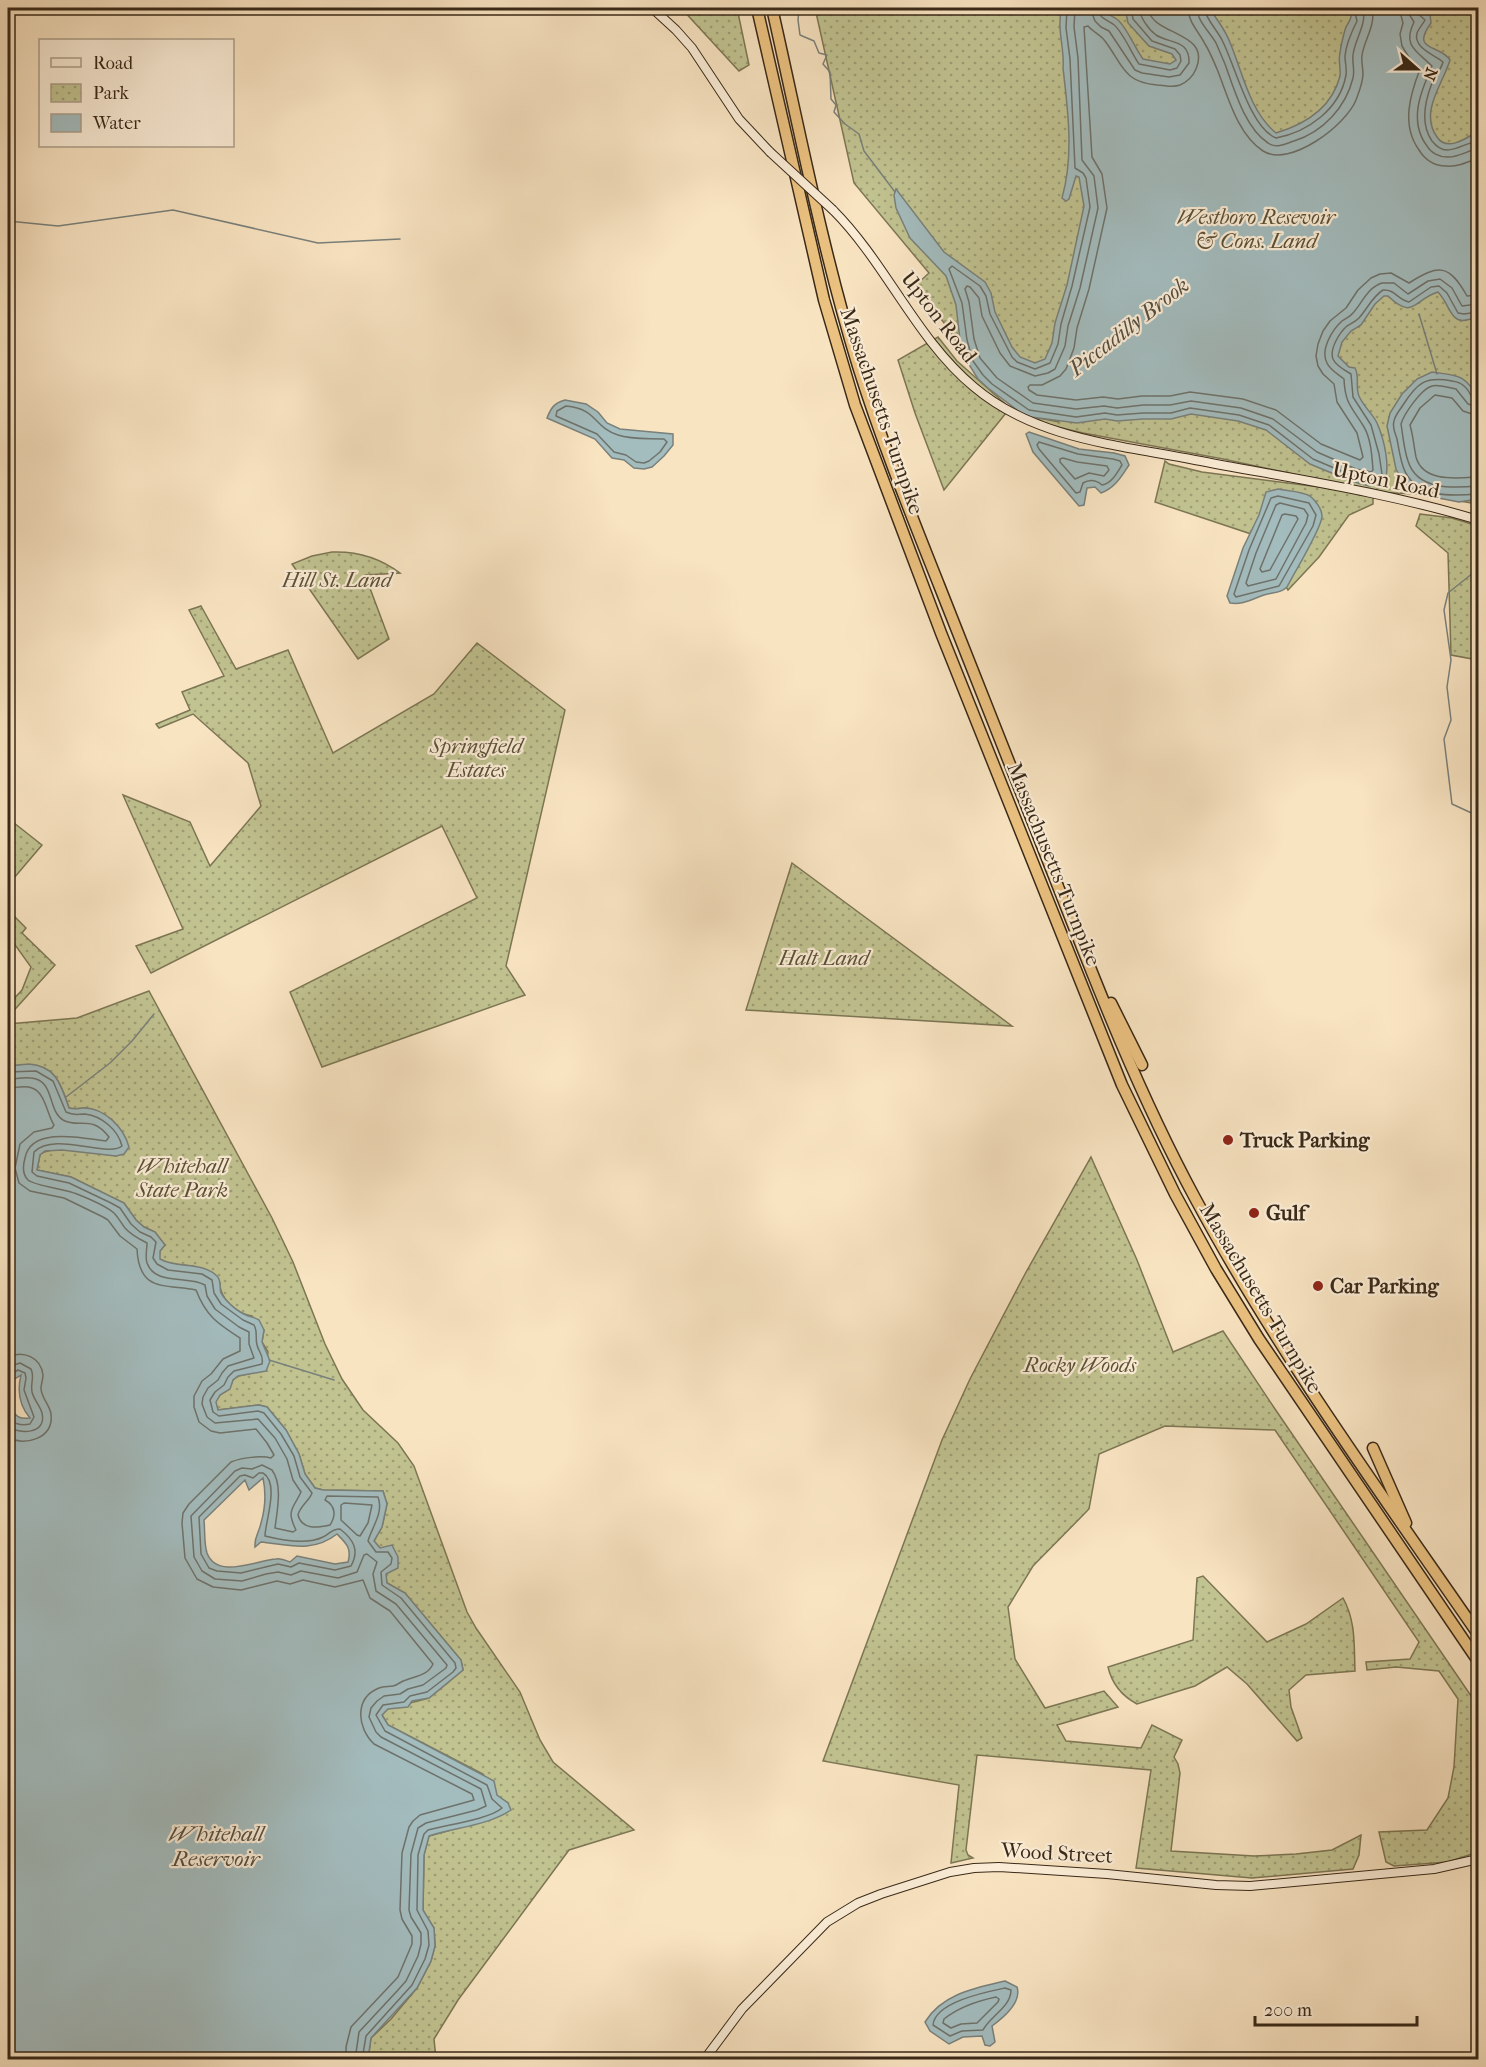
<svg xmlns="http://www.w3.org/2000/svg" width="1486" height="2067" viewBox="0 0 1486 2067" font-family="'IM FELL French Canon',serif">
<defs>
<pattern id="park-dots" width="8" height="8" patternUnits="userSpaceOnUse" patternTransform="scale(1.5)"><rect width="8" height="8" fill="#c1c391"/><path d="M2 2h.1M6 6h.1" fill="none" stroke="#9e9e75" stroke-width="1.8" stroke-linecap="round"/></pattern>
</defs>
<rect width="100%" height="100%" fill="#f9e4c2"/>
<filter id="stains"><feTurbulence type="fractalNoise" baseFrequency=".00333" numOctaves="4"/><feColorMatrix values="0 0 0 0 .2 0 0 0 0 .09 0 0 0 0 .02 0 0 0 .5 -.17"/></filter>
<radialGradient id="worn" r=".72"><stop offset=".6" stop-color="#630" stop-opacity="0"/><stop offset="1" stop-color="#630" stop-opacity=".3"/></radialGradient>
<g fill="url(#park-dots)" stroke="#7d7654" stroke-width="1.5">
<path d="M681,8H737L749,65L739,71Z"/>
<path d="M815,8H1478V504L1419,494L1366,492L1373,494V504L1349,515L1319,557L1288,590L1251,534L1155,502L1165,461L1169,464L1202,472L1359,492L1336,483L1223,459L1083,433L1049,425L1034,417L1059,422L976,374L950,331L916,285L929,273L854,183Z"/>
<path d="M938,337L957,361L1010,408L944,490L915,413L898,360Z"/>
<path d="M1420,514L1452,518L1478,526V660L1451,655L1448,553L1416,526Z"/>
<path d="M332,552C357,551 380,558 400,573L365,575L389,639L358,659L292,564L312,556Z"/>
<path d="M201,606L236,669L288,650L333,753L434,694L477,643L565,710L506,966L525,995L322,1067L290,992L477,898L442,826L151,973L136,946L183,929L123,795L190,822L210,866L261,806L248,763L193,714L159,728L156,724L190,710L182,692L224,676L189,610Z"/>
<path d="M9,819L42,845L8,885V821Z"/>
<path d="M792,863L1012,1026L746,1010Z"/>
<path d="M8,910L26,928L22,933L55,965L8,1017V1005L22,990L31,967L8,935Z"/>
<path d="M149,991L272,1218L293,1262L325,1344L342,1379L363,1410L398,1443L414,1466L467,1612L476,1628L520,1692L540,1740L553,1762L634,1830L569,1850L458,2000L434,2039L436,2059H368L371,2038L391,2019L417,1988L431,1961L435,1946L434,1928L423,1911L424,1855L429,1836L451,1830L508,1803L497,1796L483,1774L388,1725L382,1715L387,1709L429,1698L463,1670L461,1660L405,1593L387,1583L380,1548L374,1541L382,1527L387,1504L383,1491L323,1490L315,1488L305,1474L299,1454L286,1430L267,1407L259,1405L218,1410L215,1402L220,1395L229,1389L233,1380L238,1376L266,1370L268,1352L262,1342L264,1330L252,1316C237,1314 219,1298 220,1283L193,1266L169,1264L159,1259L160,1251L165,1245L155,1232L144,1227L136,1220L124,1203L71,1177L37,1170L40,1154C56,1144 97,1153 116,1156L112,1120C104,1115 94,1108 84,1108C78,1108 76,1110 69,1108C56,1068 49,1063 8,1066V1024L77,1018Z"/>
<path d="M1091,1157L1137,1260L1173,1352L1223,1331L1275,1409L1478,1706V1852L1448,1862L1394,1866L1386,1862L1379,1832L1427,1830L1448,1798L1454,1767L1458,1699L1439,1671L1396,1667L1367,1670L1366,1662L1410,1659L1419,1642L1275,1430L1165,1426L1099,1454L1089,1509L1033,1566L1008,1607L1015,1659L1045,1708L1104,1691L1118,1707L1057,1725L1066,1741L1141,1748L1152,1725L1182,1740L1174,1757L1178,1764L1180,1773L1171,1851L1254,1856L1296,1854L1332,1850L1361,1835L1359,1855L1353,1869L1252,1878L1136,1868L1151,1770L977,1755L966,1850L968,1855L973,1858L951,1863L959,1785L823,1761L942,1440L970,1379L1025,1274Z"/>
<path d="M1203,1576L1267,1642L1306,1624L1343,1598C1356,1621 1354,1646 1355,1671L1306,1675L1289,1690L1291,1707L1302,1738L1297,1741L1247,1684L1227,1667L1195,1686L1137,1704C1122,1696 1112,1684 1108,1667L1193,1640L1197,1578Z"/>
</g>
<g fill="#a3bcbe" stroke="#79817c" stroke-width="1.5" fill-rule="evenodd">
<path d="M1062,8H1103C1108,17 1111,14 1118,20C1127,28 1135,48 1143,59L1170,64L1176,60L1172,54L1149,46L1128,23L1125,8H1209C1216,18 1224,28 1229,40C1242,70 1249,111 1276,133C1306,124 1332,108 1340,76C1341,68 1338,60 1340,53C1341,45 1343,37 1345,30C1346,25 1350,22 1351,17L1350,12L1345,8H1416L1430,14L1431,23C1410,52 1440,44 1450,60C1443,84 1419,112 1437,137C1446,151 1464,140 1475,133L1478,146V316C1449,330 1453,308 1438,292C1414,299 1414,321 1388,296H1384L1375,304L1361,325L1351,331L1342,342L1338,356L1349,367L1355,368C1360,377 1355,387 1359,396C1363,406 1373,414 1377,423C1384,439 1391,467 1384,483L1369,486L1351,481L1310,464L1266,430L1238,421L1191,414L1171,419H1143L1117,421L1105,419L1077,423L1031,417L1021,413L988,388L978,379L968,363L960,340L956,305L946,276L910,238L896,208L894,195L896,189L944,252L985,282L991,293L995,312L1012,347L1020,357L1035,363L1045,359L1052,343L1055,323L1067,285L1084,206L1079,177L1076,176L1069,199L1066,201L1062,198C1074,156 1068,111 1063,68C1065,49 1056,28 1062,8Z"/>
<path d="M1432,372C1458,376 1463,373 1478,397V499L1459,502L1418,494L1402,480L1396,469L1387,426L1390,413L1402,394L1417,379Z"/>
<path d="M565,400L586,404L598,412L607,423L620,429L673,434V445L664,456L652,467L644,469L634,468L624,460L612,458L595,439L547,418C551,408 554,403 565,400Z"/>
<path d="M1029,432L1079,449L1114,453L1125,456L1129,465C1121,477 1115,488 1101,493L1095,487L1087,488L1084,505L1079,506L1033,452L1026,434Z"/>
<path d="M1278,489C1288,491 1301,491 1310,496C1315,500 1322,509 1322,516C1322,528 1294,573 1287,587C1280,594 1273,592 1264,595C1252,599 1243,605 1230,603L1227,596L1243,548L1259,515L1266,492Z"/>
<path d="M29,1064C57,1066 61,1086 69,1108C76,1110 78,1108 84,1108C105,1108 124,1128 129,1147L124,1154L116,1156L62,1150L45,1151L40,1155L37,1170L71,1177L124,1203L136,1220L144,1227L155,1232L165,1245L160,1251V1259C177,1269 202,1261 217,1276C222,1281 219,1288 221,1293C225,1301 238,1312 246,1315C250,1317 254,1317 259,1320L264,1330L262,1342L270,1361L266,1371L238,1376L233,1380L230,1389L220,1395L216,1402L218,1410L259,1405L267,1407L286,1430L299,1454L305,1474L315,1488L323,1490L383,1491L387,1504L382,1527L374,1541L380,1548L392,1545L398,1557V1568L386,1574L387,1583L405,1593L461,1660L463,1670L429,1698L412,1701L408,1707L388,1709L382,1715L388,1725L494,1781L497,1795L508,1803L511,1810C487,1826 456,1827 429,1836L424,1855L423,1910L434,1928L435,1946L431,1961L417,1988L371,2038L368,2059H8V1405C15,1414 17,1420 30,1418C19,1405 17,1391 21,1375L8,1383V1066ZM263,1478C266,1492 265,1509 261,1523C259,1533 254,1537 255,1547L261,1542C289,1545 313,1553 337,1534C346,1543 352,1548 348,1562L335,1564L297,1556L290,1562C285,1560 281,1558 276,1559C257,1560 217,1580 207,1553C204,1544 205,1530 204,1520L245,1480L249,1490Z"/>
<path d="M1005,1981L1017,1987C1022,2002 1003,2018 992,2026L995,2042L990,2046L985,2045L982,2036L963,2037L949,2044L930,2031L925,2022C942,1994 975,1988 1005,1981Z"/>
</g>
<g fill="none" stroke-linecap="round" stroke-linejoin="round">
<g stroke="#6e726b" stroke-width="1.5">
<path d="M1067,8L1066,28L1070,59L1075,168L1083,173L1086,178L1090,207L1072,286L1061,324L1058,344L1050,363L1035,369L1017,362L1012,357L990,314L986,296L980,286L952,266L949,269L962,303L967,340L973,361L983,375L992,384L1029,410L1076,417L1105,413L1117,415L1143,413H1171L1190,408L1239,415L1269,425L1313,459L1353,476L1370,480L1379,478L1382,474L1379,454L1371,425L1353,397L1351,374C1346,371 1336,366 1333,359C1329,349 1340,332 1347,326C1352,323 1355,322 1359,318C1368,308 1372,297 1383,290C1395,289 1398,300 1409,302L1431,287L1439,286L1447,293L1458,313L1464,314L1478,312"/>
<path d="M1075,8L1074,27L1078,58L1082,160L1094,176L1098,208L1080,288L1068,326L1065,346L1055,369L1048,373L1035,376L1010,366L1000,353L982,316L979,298L970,287L967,286L965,289L969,302L974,339L980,358L997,378L1033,403L1076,409L1104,406L1117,408L1143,405H1170L1191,401L1241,408L1273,419L1317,452L1356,469L1371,472L1373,470C1372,456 1371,439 1364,427C1352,407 1345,404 1344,379C1338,374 1330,370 1327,363C1320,350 1332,330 1342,321C1346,318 1350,317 1353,313C1363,302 1367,288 1382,283H1394L1408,294L1428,281L1440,279L1452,288L1462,306L1478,304"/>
<path d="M1090,8L1095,21L1101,27L1109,31L1135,70L1142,73L1169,77L1180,75L1189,63C1190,39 1170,44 1156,35C1148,29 1140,17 1139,8"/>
<path d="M1098,8C1099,18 1105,19 1113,24C1122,30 1132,54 1139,64L1170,70L1177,68L1181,61L1180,55L1175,49L1152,41L1133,19L1131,8"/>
<path d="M1148,8C1151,36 1212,31 1196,69C1193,76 1187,82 1180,85C1172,88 1165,85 1157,85C1123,82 1123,65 1105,41C1101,35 1093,32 1088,26L1084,27L1092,157L1102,174L1107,208L1089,289L1077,328L1074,348L1066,369L1060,376L1042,385H1030L1028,387L1029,390L1037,395L1076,400L1103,397L1118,399L1142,396H1170L1190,392L1243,399L1276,410L1321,444L1360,460L1363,457L1357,433L1337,402L1334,384L1323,374L1318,366L1316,356L1318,344L1323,331L1330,321L1346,308L1358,290L1371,278L1380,274L1391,273L1409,283C1439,264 1449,264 1467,296L1478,295"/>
<path d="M1188,8C1188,22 1199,32 1205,44C1210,52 1213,60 1217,69C1228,96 1237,134 1263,151C1290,168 1346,125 1356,100C1359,92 1363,82 1363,74C1363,68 1361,61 1362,55C1365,38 1376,25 1372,8"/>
<path d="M1197,8C1197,21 1210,32 1216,43C1219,50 1222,57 1225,64C1234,89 1245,128 1268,143C1276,149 1285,144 1294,141C1323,132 1346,107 1353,78C1355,70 1352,63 1353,55C1355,38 1367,25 1363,8"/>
<path d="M1204,8C1206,19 1217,30 1222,40C1235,65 1250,128 1276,138C1308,132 1340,109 1346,75C1347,69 1345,63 1345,56C1346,44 1352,31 1357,21L1354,8"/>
<path d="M1399,8L1403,23L1400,34L1402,46L1410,59L1420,69C1410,95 1401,125 1419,150C1425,160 1435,166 1446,166C1458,167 1468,162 1478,158"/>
<path d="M1408,8L1409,14L1414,22C1402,46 1417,51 1432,66C1421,91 1408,121 1427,146C1431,153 1439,157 1447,157C1458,158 1468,150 1478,149"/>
<path d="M1416,8L1417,13L1425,20C1423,24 1419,28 1417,33C1413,48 1435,55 1443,62C1441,70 1435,75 1432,83C1425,101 1420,124 1432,141C1436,146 1441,150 1447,150C1459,150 1468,141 1478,142"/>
<path d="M1478,399L1472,397C1470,394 1468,389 1464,386C1460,382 1457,382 1452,381C1425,376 1417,383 1403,405C1400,410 1395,415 1394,421C1392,427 1395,433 1397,439C1401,460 1402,479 1423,490C1437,497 1464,495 1478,494"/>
<path d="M566,406C598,409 593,427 618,435C632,440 650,438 664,439L667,442L660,452L649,461L644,463L636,462L626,455L614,452L597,434L556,416L557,411Z"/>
<path d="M1478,407L1468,404L1456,389C1448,388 1439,384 1432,386C1421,389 1404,414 1401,424C1403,436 1404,450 1408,461C1417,491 1454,488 1478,486"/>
<path d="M1478,416L1463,411L1452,398L1435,395L1420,408L1410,425C1413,435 1414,447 1416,457C1423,483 1458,478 1478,477"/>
<path d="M1039,442L1078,454L1113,459L1120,461L1122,465C1117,473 1112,483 1102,485C1096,480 1090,479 1083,483L1080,492L1076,493L1039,449L1037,445Z"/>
<path d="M1063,458L1077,462L1107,466L1109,470L1104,476L1089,473L1075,479L1060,462V459Z"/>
<path d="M1278,496L1309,503L1316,515L1313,526L1279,586L1236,597L1234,594L1249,550L1271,498Z"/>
<path d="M1280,503L1304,509L1308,515L1306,523L1276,579L1248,586L1246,583L1256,553L1276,505Z"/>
<path d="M1285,514L1296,516L1298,519L1270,570L1262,572L1260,569L1282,515Z"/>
<path d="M8,1072L36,1071L53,1081L66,1112C74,1116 77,1114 85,1114C102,1116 118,1130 122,1146C108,1158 54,1131 34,1152L32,1172L37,1176L69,1183L111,1203L120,1208L131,1224L140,1232L151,1237L156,1242L153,1258L157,1264L168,1270L202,1274L212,1280L214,1293L221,1304L243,1320L254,1325C258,1332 255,1337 257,1345C259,1353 264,1355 262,1364L234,1371L228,1377L224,1385L215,1392L210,1400L213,1412L219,1416L258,1411L264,1413L281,1434L294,1456L300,1477L312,1493C310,1500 300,1506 298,1515C302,1530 317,1528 330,1525C336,1516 336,1506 325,1500L327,1496L378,1497C384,1512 372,1527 368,1541L376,1552H388L392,1558L391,1564L381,1572L382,1585L401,1598L455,1663L456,1668L453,1672L427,1692L410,1696L404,1702L383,1705L376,1715L385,1731L487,1785L492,1799L502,1808C490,1819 446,1825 428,1830L424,1834L418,1855L417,1910L428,1931L429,1945L425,1959L412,1985L366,2036L362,2060"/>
<path d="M8,1079C15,1079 23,1077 31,1078C55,1080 47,1110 63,1120C80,1129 91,1114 109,1137L106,1141C83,1138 31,1126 25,1158C23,1165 22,1174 28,1180C35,1186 66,1189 77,1194C87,1198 106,1206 114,1213C118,1217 121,1223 125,1228C131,1235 139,1239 147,1243C147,1249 145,1257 147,1263C155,1286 189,1275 205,1285L207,1296L215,1309L239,1327L249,1332V1344L254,1358L228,1366L222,1373L218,1380L208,1388L203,1397L202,1404L207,1417L215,1423L258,1419L275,1438L287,1459L293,1480L301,1492C293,1509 286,1510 296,1530L293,1532L275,1528C277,1511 283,1485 272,1470L262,1465L252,1469L242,1468L235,1471L191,1516L194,1557L202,1571L215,1579L242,1581L266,1574L278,1572L291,1575L301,1571L338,1578L357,1572L364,1555L367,1554L377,1562L373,1574L376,1591L396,1604L447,1665L446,1668L423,1685L408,1689L400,1694L384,1696L377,1701L371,1708L369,1717L376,1732L381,1737L481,1789L486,1806L477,1810L426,1823L418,1828L411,1854L409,1910L411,1917L421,1933V1944L418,1956L406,1981L398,1990L359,2032L355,2060"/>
<path d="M8,1088C15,1088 25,1085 32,1088C45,1092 47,1114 54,1125L52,1128L34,1132L20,1144L15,1168L19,1183L30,1191L64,1198L103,1217L108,1220L120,1236L137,1249C139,1292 164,1284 196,1290C206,1316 217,1323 240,1338V1351L223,1359L211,1374L202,1381L194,1396V1407L199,1422L211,1431L220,1433L256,1429L267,1443L274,1455L271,1458C261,1455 241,1458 231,1462L189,1504L183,1513L182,1523L185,1558L197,1579L213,1587L241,1590L277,1581L290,1584L303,1580L335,1587L363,1580L370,1598L390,1611L433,1664C428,1675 417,1676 406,1680C401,1681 398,1685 393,1686C389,1687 384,1686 379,1688C354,1698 357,1728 374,1744L472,1794L474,1800L420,1815L413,1821L409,1827L402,1853L400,1910L402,1919L412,1936V1944L398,1977L351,2027L346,2047V2060"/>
<path d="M8,1357C23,1350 41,1357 43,1375C43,1380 41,1384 41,1388C41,1398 50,1405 51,1414C54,1439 25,1446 8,1438"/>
<path d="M8,1367L20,1363L31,1369C35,1378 30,1383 32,1392C34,1400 40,1406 42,1413C47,1435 19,1434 8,1427"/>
<path d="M8,1376L18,1370L25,1373L26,1378L24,1390L34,1417L30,1424C21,1426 12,1424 8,1416"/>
<path d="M263,1473C280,1483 265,1522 265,1536C281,1540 307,1545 323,1537C330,1534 331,1529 340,1529C353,1539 360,1550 351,1566L335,1570L299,1563L291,1567L278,1564L241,1573L217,1571L209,1568L201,1554L199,1517L240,1476L245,1475L253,1478L259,1473Z"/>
<path d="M344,1503L372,1505L368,1523L360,1536L357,1535L341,1520V1505Z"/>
<path d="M1005,1988L1011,1990C1011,2007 990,2016 983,2030L962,2031L950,2036L933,2025C935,2002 986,1992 1005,1988Z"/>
<path d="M996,1997L999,1999L998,2002L977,2023L961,2024L951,2028L943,2023L944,2019C959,2007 977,2001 996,1997Z"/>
</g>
<g stroke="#79817c" stroke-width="1.5">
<path d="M799,8L798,20L800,35L814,41L819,53L827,55L823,64L830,72L831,99L836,105L834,112L845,124L859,134L864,151L895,192"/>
<path d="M8,221L58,226L173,210L318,243L400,239"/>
<path d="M1419,314L1437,374"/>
<path d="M1478,569L1448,593L1444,610L1451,660L1447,687L1451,720L1444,739L1452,804L1478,816"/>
<path d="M66,1097L110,1063L132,1041L154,1014"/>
<path d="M269,1360L334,1380"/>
</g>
<g stroke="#392918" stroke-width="10">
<g id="secondary">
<path d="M652,8L676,30L692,48L739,119L770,152"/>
<path d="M833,210C886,263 916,339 974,387C1035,439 1119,445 1195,460C1289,478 1386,492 1478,520"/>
<path d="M704,2060L742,2009L827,1922L858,1903L881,1894L950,1872L974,1868L999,1867L1107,1874L1216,1885L1250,1886L1434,1869L1478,1859"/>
</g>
</g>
<g stroke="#392918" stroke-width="13">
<g id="highway">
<path d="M757,8L824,300L855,405L941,633L1122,1085L1175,1194L1216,1269L1259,1339L1478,1661"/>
<path d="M772,8C799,127 822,249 858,366C881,440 910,512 939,585C968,660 998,735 1028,810C1080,941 1128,1074 1195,1198C1277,1351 1380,1492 1478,1634"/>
<path d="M1111,1003L1142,1065"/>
<path d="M1373,1448L1406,1523"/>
</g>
</g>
<use href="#secondary" stroke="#fbedd7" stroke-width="8"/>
<use href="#highway" stroke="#ecc281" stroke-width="10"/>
<g stroke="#392918" stroke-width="10" stroke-linecap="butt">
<path id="secondary-bridge" d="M770,152L833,210"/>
</g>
<use href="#secondary-bridge" stroke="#fbedd7" stroke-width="8"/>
</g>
<g fill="#8f2418" stroke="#fbedd7" stroke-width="2">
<circle cx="1228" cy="1140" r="6"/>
<circle cx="1254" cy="1213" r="6"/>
<circle cx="1318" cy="1286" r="6"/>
</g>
<g text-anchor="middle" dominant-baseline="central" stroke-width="4.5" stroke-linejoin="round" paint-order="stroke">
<g font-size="21" font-style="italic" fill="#5b5036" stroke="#fbedd7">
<text x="1256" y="217">Westboro Resevoir<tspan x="1256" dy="24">&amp; Cons. Land</tspan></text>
<text x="337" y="580">Hill St. Land</text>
<text x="476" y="746">Springfield<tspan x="476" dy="24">Estates</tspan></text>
<text x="824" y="958">Halt Land</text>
<text x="182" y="1166">Whitehall<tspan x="182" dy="24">State Park</tspan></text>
<text x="1080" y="1365">Rocky Woods</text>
</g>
<g font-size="21" fill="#392918" stroke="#fbedd7">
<text transform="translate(939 317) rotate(52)">Upton Road</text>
<text transform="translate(882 411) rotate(71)">Massachusetts Turnpike</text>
<text transform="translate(1386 480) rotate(12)">Upton Road</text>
<text transform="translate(1054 864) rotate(68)">Massachusetts Turnpike</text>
<text transform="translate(1261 1298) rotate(59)">Massachusetts Turnpike</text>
<text transform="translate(1057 1853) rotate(3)">Wood Street</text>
</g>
<g font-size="21" font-weight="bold" fill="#392918" stroke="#fbedd7" text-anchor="start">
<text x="1240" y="1140">Truck Parking</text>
<text x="1266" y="1213">Gulf</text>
<text x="1330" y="1286">Car Parking</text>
</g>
<g font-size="22" font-style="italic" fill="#544e42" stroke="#fbedd7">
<text transform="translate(1129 327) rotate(-38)">Piccadilly Brook</text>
<text x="216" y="1834">Whitehall<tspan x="216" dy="25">Reservoir</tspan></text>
</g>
</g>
<rect width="1486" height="2067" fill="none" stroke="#f9e4c2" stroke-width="30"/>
<rect x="9" y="9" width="1468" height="2049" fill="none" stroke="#392918" stroke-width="3"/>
<rect x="15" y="15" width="1456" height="2037" fill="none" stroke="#392918" stroke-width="1.5"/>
<rect x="39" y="39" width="195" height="108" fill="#fbedd7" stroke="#ad9f8b" stroke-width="1.5"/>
<rect x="51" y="58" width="30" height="9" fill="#fbedd7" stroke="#ad9f8b" stroke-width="1.5"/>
<text x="93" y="69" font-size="18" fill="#392918">Road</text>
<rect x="51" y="84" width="30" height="18" fill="url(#park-dots)" stroke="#ad9f8b" stroke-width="1.5"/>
<text x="93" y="99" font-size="18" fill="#392918">Park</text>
<rect x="51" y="114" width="30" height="18" fill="#a3bcbe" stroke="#ad9f8b" stroke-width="1.5"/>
<text x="93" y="129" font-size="18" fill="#392918">Water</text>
<g transform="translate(1417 69) rotate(111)" stroke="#fbedd7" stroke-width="4.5" paint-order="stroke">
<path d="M0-4.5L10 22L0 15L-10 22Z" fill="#392918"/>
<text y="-9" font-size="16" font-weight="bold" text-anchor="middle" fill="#392918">N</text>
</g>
<path d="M1255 2016v9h162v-9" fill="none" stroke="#392918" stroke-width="3"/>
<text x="1264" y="2016" font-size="18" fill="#392918" stroke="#fbedd7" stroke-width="4.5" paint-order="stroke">200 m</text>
<rect width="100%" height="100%" filter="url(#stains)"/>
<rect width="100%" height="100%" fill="url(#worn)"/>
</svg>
